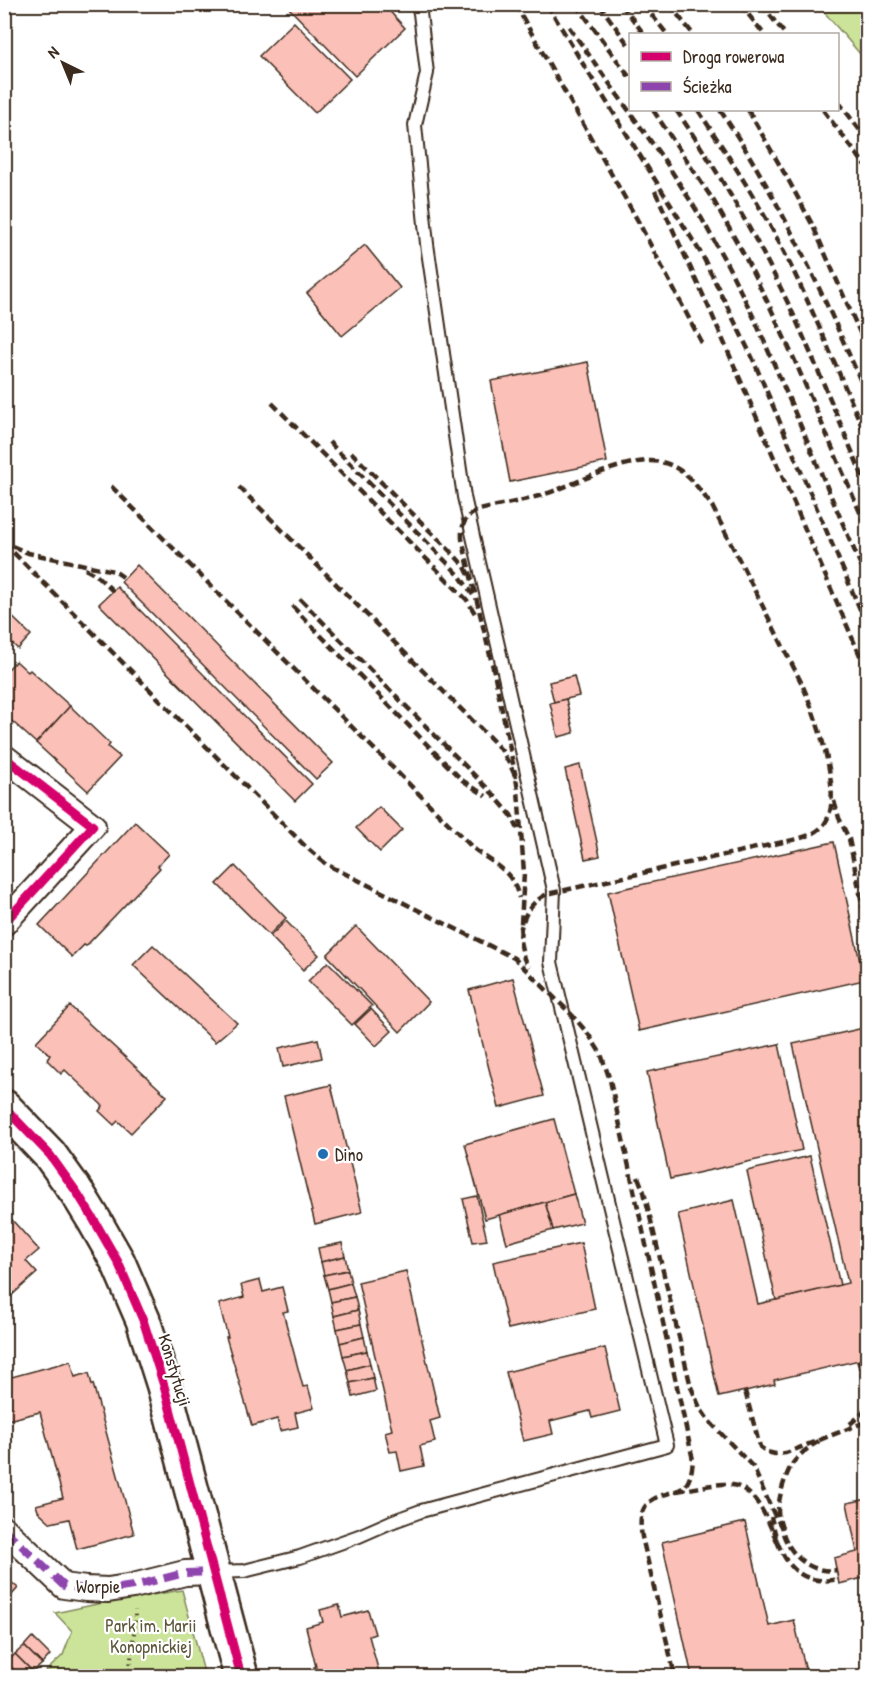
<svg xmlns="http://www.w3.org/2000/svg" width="872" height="1681" viewBox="0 0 872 1681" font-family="'Patrick Hand',sans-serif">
<rect width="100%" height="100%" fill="#fff"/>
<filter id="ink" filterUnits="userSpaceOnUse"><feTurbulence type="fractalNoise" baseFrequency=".0167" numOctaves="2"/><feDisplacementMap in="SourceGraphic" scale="12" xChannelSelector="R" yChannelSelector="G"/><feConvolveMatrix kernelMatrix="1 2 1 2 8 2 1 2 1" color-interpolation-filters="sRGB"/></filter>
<g filter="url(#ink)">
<g fill="#cbe49a" stroke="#83875c" stroke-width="1.5">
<path d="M818,5H867V62Z"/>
<path d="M182,1590L205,1676H41L63,1655L72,1631L55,1613L102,1603Z"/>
</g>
<g fill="#fbc0b7" stroke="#3b2a1e" stroke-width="1.5">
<path d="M285,4H383L405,28L355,76Z"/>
<path d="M294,22L350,79L315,113L259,56Z"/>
<path d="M365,245L400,288L342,336L307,293Z"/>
<path d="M588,362L607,462L510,482L491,381Z"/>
<path d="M137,565L333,763L316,779L121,582Z"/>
<path d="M117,587L312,784L295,801L99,604Z"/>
<path d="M4,609L31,635L18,649L4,636Z"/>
<path d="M16,661L28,672L30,670L70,706L36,743L4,714V673Z"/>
<path d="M574,676L579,696L554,702L549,682Z"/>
<path d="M566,699L574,733L558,737L550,703Z"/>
<path d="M70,706L110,744L108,747L120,757L88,791L36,743Z"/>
<path d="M580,765L600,856L585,859L565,769Z"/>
<path d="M379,807L402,830L380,852L356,828Z"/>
<path d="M135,822L169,854L158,866L160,868L86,946L84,945L72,957L39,925Z"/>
<path d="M834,842L864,980L639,1031L608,892Z"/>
<path d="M235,866L286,918L269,935L217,884Z"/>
<path d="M286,921L319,955L303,970L270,936Z"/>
<path d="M356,926L429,1002L400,1032L327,955Z"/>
<path d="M153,945L237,1023L215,1042L133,965Z"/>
<path d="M328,962L372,1006L352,1025L308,981Z"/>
<path d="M513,978L544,1096L499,1108L469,990Z"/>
<path d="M70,1006L167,1096L131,1133L118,1121L114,1125L99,1111L103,1106L65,1070L61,1074L47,1060L50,1055L36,1042Z"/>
<path d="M371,1009L392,1031L376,1046L355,1024Z"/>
<path d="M868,1027V1358L774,1380L775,1384L719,1397L678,1214L734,1200L758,1304L848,1283L793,1044Z"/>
<path d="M318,1039L322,1058L283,1067L279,1048Z"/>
<path d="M779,1044L802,1150L670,1179L647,1072Z"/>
<path d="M331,1085L362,1212L315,1224L284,1096Z"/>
<path d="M554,1119L574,1194L485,1219L465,1144Z"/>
<path d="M810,1156L840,1285L776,1300L747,1171Z"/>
<path d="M574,1194L582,1223L553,1230L545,1202Z"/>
<path d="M477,1196L487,1240L473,1242L463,1199Z"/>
<path d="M545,1202L553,1230L507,1243L499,1215Z"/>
<path d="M4,1211L39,1250L26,1261L37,1273L4,1302Z"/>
<path d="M342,1243L345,1256L321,1262L318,1248Z"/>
<path d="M581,1243L595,1309L508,1329L493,1262Z"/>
<path d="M345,1256L348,1270L324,1275L321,1262Z"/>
<path d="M348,1270L351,1283L328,1289L324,1275Z"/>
<path d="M406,1271L440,1418L430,1421L435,1442L420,1446L424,1466L401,1471L397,1451L390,1452L385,1432L392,1430L358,1282Z"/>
<path d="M260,1280L263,1292L282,1287L288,1311L283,1312L303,1387L308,1386L314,1408L295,1413L298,1427L280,1431L277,1419L252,1426L226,1337H228L219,1304L244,1297L241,1285Z"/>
<path d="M351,1283L355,1297L331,1302L328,1289Z"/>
<path d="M355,1297L358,1310L334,1316L331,1302Z"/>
<path d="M358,1310L361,1324L337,1329L334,1316Z"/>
<path d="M361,1324L364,1337L340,1343L337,1329Z"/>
<path d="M364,1337L367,1351L343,1356L340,1343Z"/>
<path d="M605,1348L620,1411L592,1418L590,1411L550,1421L553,1434L523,1441L506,1372Z"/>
<path d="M367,1351L370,1364L347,1370L343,1356Z"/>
<path d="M71,1361L75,1377L89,1373L92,1385L93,1384L134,1534L77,1549L69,1519L51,1523L38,1511L36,1505L63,1498L40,1412L4,1421V1379Z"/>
<path d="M370,1364L373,1378L350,1383L347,1370Z"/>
<path d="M373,1378L376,1391L353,1397L350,1383Z"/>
<path d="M868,1499V1597L863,1578L839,1584L834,1558L857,1552L847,1503Z"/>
<path d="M745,1522L769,1626L794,1620L807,1676H692L662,1542Z"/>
<path d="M4,1576L18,1588L10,1597L4,1593Z"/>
<path d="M339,1605L342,1617L368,1610L375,1634L369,1636L380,1676H317L314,1667H316L306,1627L323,1622L320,1610Z"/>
<path d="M32,1637L50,1655L42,1664L24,1646Z"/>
<path d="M24,1646L42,1664L33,1672L15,1654Z"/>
<path d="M15,1654L33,1672L29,1676H20L7,1663Z"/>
<path d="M7,1663L20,1676H4V1665Z"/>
</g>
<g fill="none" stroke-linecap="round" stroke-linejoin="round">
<g stroke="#3b2a1e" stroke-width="16">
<path id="lane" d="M216,1572L244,1571L300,1557L359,1536L391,1522L421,1511L667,1445L551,962L554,890L464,497L427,244L415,125L427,73L420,13L417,4"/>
</g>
<g stroke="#3b2a1e" stroke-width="28">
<g id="street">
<path d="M4,757L93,826L4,923"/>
<path d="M4,1529L64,1586L86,1589L108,1590L133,1586L185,1573L214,1572"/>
</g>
</g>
<g stroke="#3b2a1e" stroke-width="38">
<path id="secondary" d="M4,1107L50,1155L78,1194L94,1220L118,1262L143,1320L164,1386L241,1676"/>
</g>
<path stroke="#3b2a1e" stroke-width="4" stroke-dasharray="1.5 4.5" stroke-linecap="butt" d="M129,1676L135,1624V1610"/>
<use href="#lane" stroke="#fff" stroke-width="12"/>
<use href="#street" stroke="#fff" stroke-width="24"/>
<use href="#secondary" stroke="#fff" stroke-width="33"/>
<g stroke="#3b2a1e" stroke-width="4.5" stroke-dasharray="9 4.5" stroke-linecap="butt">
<path d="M515,4L638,221L703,345"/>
<path d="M547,4L583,64L702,255L752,357L868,628"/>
<path d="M576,4L630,78"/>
<path d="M599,4L630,47"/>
<path d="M621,4L644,34"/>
<path d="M643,4L667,34"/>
<path d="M669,4L693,34"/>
<path d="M740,4L764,34"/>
<path d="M761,4L785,34"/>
<path d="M569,27L667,164L702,219L728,266L755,320L868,582"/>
<path d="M838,101L868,141"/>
<path d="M653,110L715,203L743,253L771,309L795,361L868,531"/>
<path d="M676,110C722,176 762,247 796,320C821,376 844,433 868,489"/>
<path d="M698,110C724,149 750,189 773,231C809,298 837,370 868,440"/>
<path d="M720,110C781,200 825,298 868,398"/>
<path d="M748,110L790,183L813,226L868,351"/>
<path d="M823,110L868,169"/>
<path d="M655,191L710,310L868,674"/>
<path d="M272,403L467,600L477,617"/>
<path d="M329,442L459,575L473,595"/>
<path d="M351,452L454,555L465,567L469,575"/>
<path d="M111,486L473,848C495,865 512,869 519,898"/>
<path d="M239,487L493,741L502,751L511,767L516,778L518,790L524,873L520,941L524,959L529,967"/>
<path d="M4,543L306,847L326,864L514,958L572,1015L589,1035L601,1054L610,1080L693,1460C692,1469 691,1480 684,1487C679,1491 672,1492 666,1494C642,1501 638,1513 642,1537L675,1676"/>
<path d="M12,546L28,553L114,571L123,577"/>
<path d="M85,569L96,575L113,591"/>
<path d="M300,599L493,794L511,815L518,829"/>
<path d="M292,606L449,767L462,780L486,796"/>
<path d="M516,778L494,672L462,539C461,524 465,516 479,510C500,505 522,501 542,495C575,485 629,455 661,462C685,467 699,489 712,506L802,684C815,714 845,795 825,823C818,833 808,836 797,839L547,894C530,903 525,913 520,931"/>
<path d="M834,801L839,818L849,839L868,932"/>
<path d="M638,1177L644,1192L691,1387L700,1408L709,1421L753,1467L774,1514L782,1528"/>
<path d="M858,1360L868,1395"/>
<path d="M745,1391L760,1447L767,1452L775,1454L786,1453L868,1421"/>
<path d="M850,1424L863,1413L868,1402"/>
<path d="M819,1441C808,1448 798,1455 791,1466C784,1479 779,1496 778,1511C778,1517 781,1524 782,1530C789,1555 810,1574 837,1570"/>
<path d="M677,1491C692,1489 708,1485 723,1484C755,1483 766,1518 777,1541L771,1517"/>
<path d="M777,1541C789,1572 806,1585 839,1579"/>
</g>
<path stroke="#8e44ad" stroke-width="8" stroke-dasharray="15 8" stroke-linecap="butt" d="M4,1529L64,1586L86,1589L108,1590L133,1586L185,1573L214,1572"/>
<g stroke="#fff" stroke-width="13">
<g id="cycleway">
<path d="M4,757L93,826L4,923"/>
<path d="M4,1107L50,1155L78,1194L94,1220L118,1262L143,1320L164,1386L241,1676"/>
</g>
</g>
<use href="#cycleway" stroke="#d6006c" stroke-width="9"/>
</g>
</g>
<circle fill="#1f6fb2" stroke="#fff" stroke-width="2" cx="323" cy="1154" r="6"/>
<g text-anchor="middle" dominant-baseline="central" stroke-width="4.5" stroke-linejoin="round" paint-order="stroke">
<g font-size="18" fill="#3b2a1e" stroke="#fff" text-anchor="start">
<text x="335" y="1154">Dino</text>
</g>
<g font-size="18" fill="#3b2a1e" stroke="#fff">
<text transform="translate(175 1370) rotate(73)">Konstytucji</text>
<text x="98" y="1586">Worpie</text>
</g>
<g font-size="18" fill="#5f583d" stroke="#fff">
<text x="151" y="1625">Park im. Marii<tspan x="151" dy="21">Konopnickiej</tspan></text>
</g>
</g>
<rect width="872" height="1681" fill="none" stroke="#fff" stroke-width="24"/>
<rect x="12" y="12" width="848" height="1657" fill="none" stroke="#3b2a1e" stroke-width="2" filter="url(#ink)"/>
<rect x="629" y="33" width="210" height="78" fill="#ffffff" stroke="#b1aaa5" stroke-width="1.5"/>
<rect x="641" y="52" width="30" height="9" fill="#d6006c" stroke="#b1aaa5" stroke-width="1.5"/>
<text x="683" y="63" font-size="18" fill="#3b2a1e">Droga rowerowa</text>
<rect x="641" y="82" width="30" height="9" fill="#8e44ad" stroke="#b1aaa5" stroke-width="1.5"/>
<text x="683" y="93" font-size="18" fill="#3b2a1e">Ścieżka</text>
<g transform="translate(63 63) rotate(317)" stroke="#ffffff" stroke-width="4.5" paint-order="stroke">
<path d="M0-4.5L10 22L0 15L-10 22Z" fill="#3b2a1e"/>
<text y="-9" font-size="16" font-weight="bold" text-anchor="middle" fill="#3b2a1e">N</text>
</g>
</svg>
